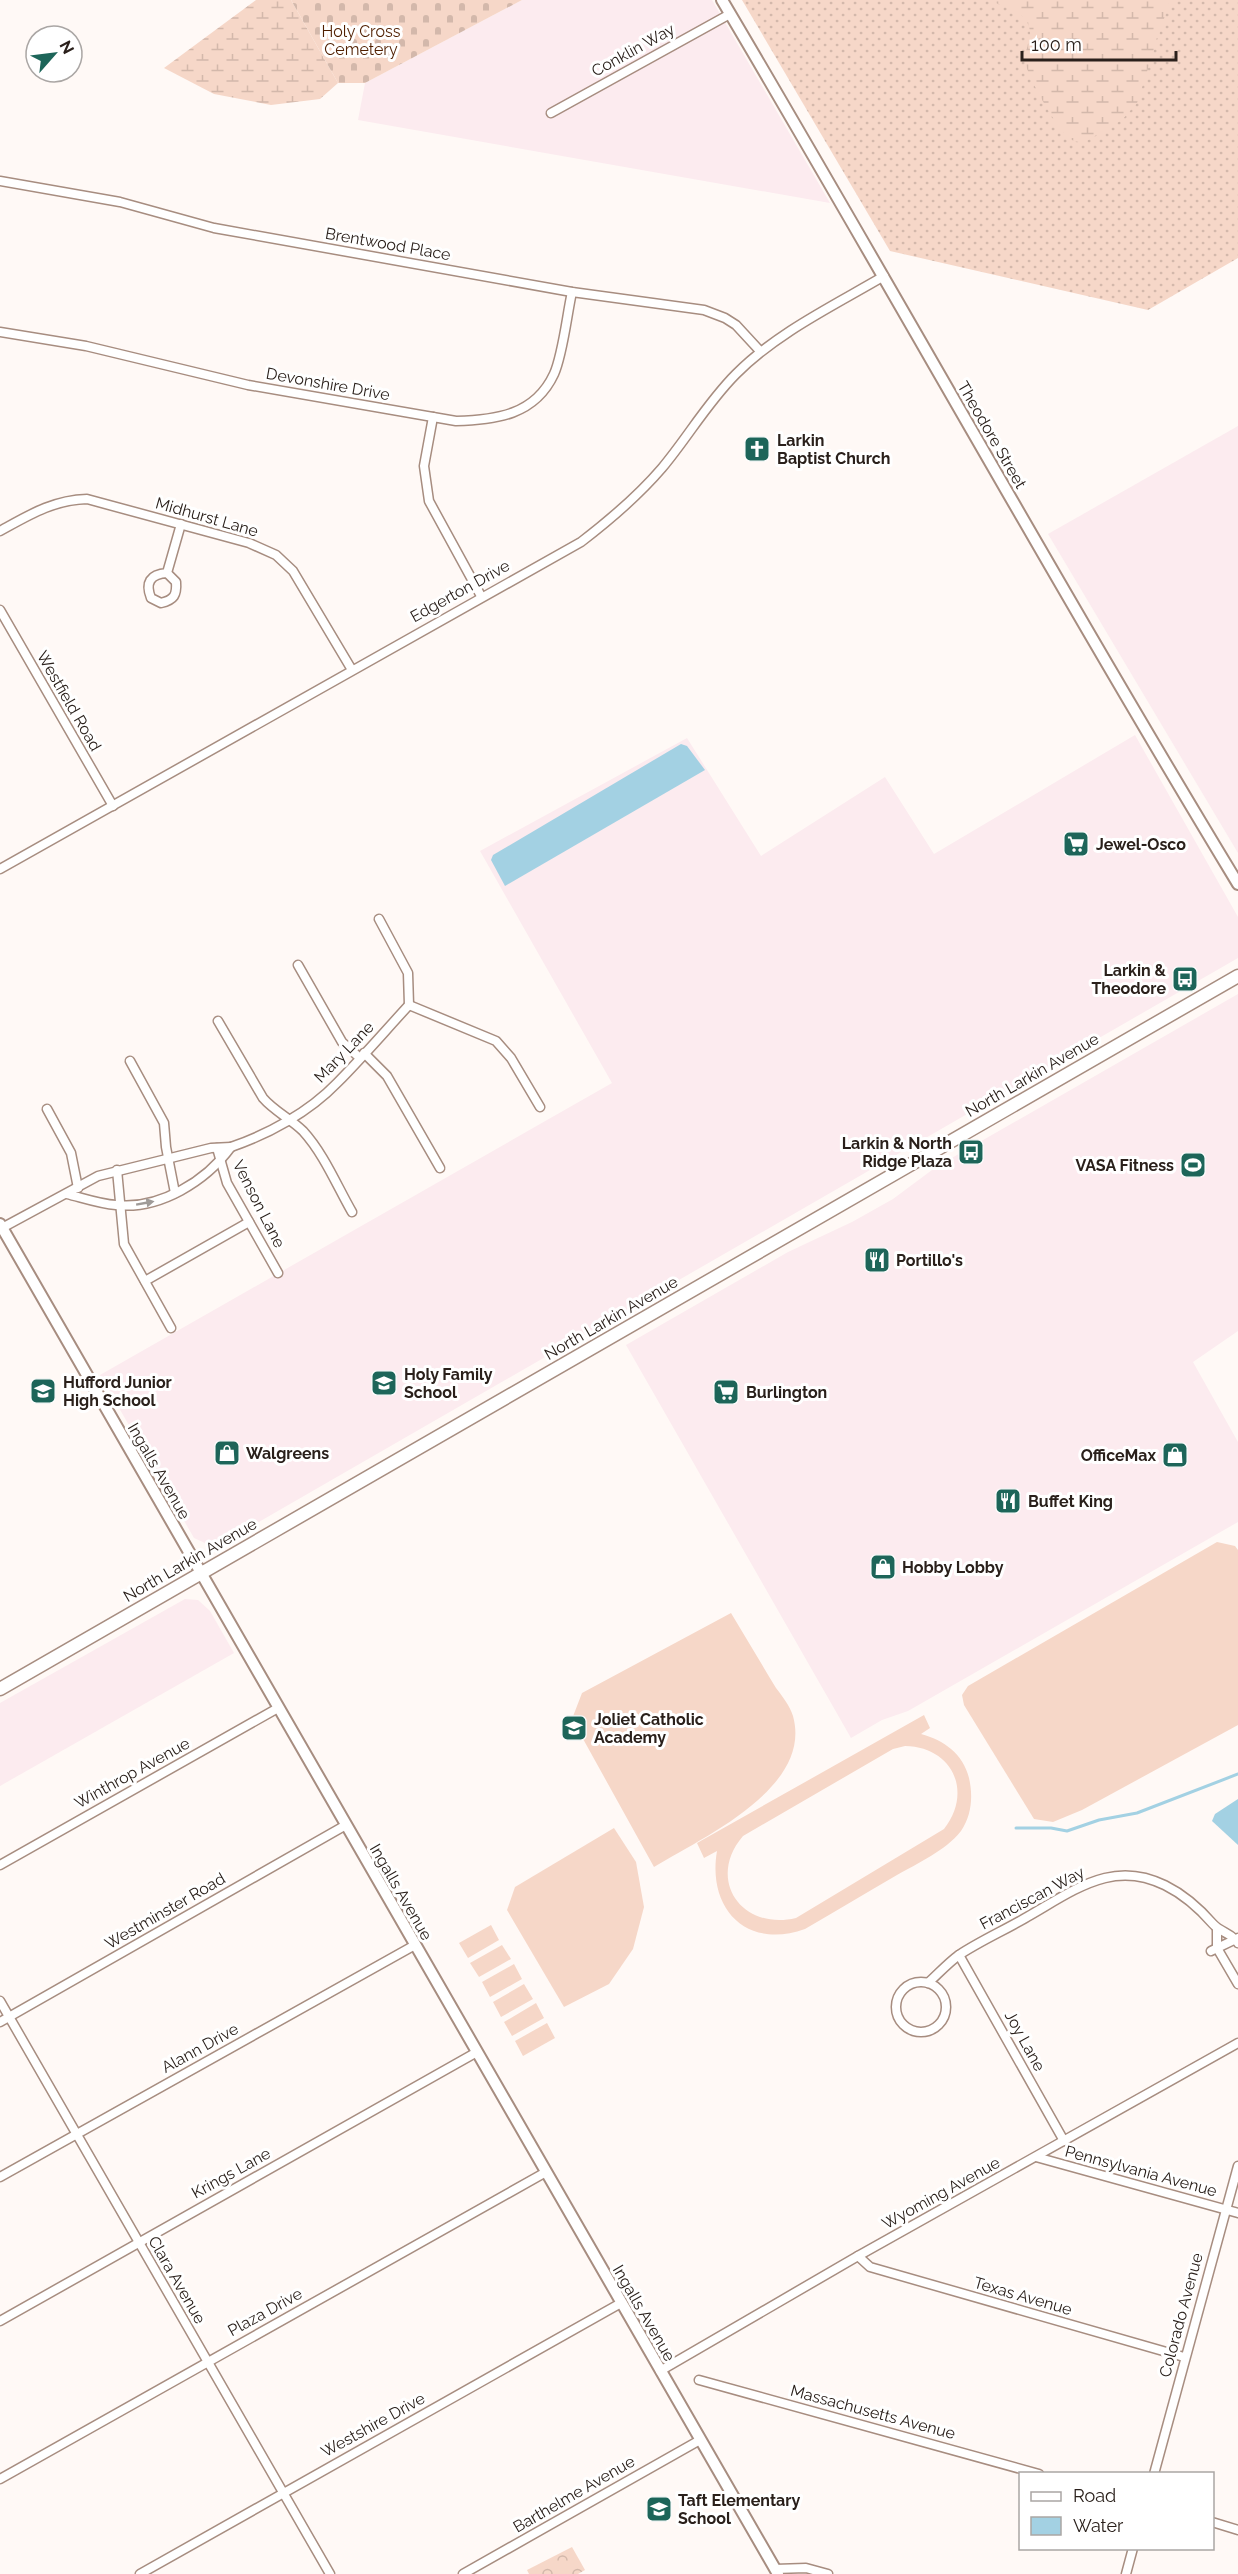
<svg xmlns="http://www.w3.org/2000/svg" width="1238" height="2574" viewBox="0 0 1238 2574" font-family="Raleway,sans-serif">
<defs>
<pattern id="grass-dots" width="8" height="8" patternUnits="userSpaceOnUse" patternTransform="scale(1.5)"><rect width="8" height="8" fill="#f6d7c8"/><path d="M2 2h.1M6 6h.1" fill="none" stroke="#d3b8ab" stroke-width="1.8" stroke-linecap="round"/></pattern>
<pattern id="wetland-marsh" width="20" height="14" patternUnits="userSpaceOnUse" patternTransform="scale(1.5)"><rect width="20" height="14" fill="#f6d7c8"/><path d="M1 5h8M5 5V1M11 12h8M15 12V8" fill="none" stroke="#d3b8ab"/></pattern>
<pattern id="cemetery-stones" width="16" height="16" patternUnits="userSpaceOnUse" patternTransform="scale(1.5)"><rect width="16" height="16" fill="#f6d7c8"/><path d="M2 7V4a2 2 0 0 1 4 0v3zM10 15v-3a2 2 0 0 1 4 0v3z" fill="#d3b8ab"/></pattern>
<pattern id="park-crowns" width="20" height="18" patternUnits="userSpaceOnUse" patternTransform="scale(1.5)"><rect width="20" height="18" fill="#f6d7c8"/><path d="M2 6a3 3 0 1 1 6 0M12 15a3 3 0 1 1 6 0" fill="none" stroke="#d3b8ab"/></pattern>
</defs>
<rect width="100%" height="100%" fill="#fff9f6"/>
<g fill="#fcebef">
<path d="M522,0H712L830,203L358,120L365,83Z"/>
<path d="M1238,426V853L1048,534Z"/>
<path d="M1135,735L1238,917V958L224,1542L207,1544L194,1538L100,1375L612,1083L480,851L687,738L761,856L885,777L934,854Z"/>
<path d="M1238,994V1331L1193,1362L1238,1442V1522L908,1711L882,1720L851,1738L626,1345L788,1252L852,1222L893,1199L936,1167Z"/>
<path d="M185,1599L198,1600L210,1611L234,1653L0,1786V1703Z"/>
</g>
<path fill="url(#grass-dots)" d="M742,0H1238V258L1148,310L890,251Z"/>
<g fill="url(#wetland-marsh)">
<path d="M256,0H291L338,83L320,99L271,105L214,94L164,68Z"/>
<path d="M984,0H1170L1137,103L1122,120L1083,143C1079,142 1073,141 1070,139C1058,130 1025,74 1025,59C1025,50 1031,41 1030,32C1029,11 1000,4 984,0Z"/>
</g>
<path fill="url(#cemetery-stones)" d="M291,0H522L365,83H338Z"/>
<path fill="url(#park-crowns)" d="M572,2547L585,2570L578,2574H529L527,2570Z"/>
<g fill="#f6d7c8" fill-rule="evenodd">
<path d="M1217,1542L1235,1546L1238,1550V1725L1082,1810L1053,1822L1034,1819L964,1705L962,1695L968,1686Z"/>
<path d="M731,1613C746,1638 761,1663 776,1688C782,1696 790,1706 793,1716C813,1788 703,1837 654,1867L572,1719L582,1693Z"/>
<path d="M924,1715L930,1728L921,1734C944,1740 963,1754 969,1778C973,1795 972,1815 961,1831C945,1851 918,1863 897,1875C866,1893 836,1911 805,1929C747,1950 707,1909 717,1851L704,1858L697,1843ZM905,1746C953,1747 973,1792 944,1829L796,1918C741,1931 706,1879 743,1836L893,1749Z"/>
<path d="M614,1828L636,1862L644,1907L633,1949L609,1984L564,2007L507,1910L515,1887Z"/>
<path d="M491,1925L499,1940L468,1958L459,1943Z"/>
<path d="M502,1945L511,1959L479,1977L470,1963Z"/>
<path d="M514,1964L522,1979L490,1997L482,1982Z"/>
<path d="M524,1984L533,1999L501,2017L493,2002Z"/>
<path d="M536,2003L544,2018L512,2036L504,2022Z"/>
<path d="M547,2023L555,2038L523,2056L515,2041Z"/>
</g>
<g fill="#a3d1e3">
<path d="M681,744L687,746L705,770L505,886L491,860L493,855Z"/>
<path d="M1238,1799V1845L1212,1821L1215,1814Z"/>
</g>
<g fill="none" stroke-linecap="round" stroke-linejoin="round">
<path stroke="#a3d1e3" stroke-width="3" d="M1016,1828H1051L1067,1831L1099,1820L1137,1813L1238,1774"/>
<g stroke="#a78d80" stroke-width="11">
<g id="minor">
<path d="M551,113L730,14"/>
<path d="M0,181L120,202L214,228L572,292L704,310L725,318L736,325L760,351"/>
<path d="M0,332L86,346L248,385L456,421C496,420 535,415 554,374C563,354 567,314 572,292"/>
<path d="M433,417L424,466L429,501L481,596"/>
<path d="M0,531C29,515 53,500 87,499L249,543L276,555L293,571L352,670"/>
<path d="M167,573L176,582C177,595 174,600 161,603L151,598C145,583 150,574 167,573L181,524"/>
<path d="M0,610L113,806"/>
<path d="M0,869L581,542C611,519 638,496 662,468C688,437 707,403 736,374C778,332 833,306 884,276"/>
<path d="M379,919L408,973L409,1005"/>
<path d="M298,965L342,1042L360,1058"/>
<path d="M409,1005L496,1041L511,1058L540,1107"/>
<path d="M218,1021L263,1098C274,1111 291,1119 303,1131C324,1154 337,1186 352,1212"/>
<path d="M364,1053L387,1076L440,1168"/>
<path d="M130,1061L164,1123L166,1147L175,1193"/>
<path d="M47,1109L71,1153L78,1188"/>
<path d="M231,1147C269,1134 309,1112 337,1083C362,1058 385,1031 409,1005"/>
<path d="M217,1148L227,1183L278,1273"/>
<path d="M117,1170L124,1244L171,1328"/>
<path d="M2,1228L98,1176L211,1148L231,1147C206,1181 160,1210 116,1205C100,1204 83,1198 67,1194"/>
<path d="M145,1281L249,1222"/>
<path d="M0,1865L278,1708"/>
<path d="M1217,1929V1948L1238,1984"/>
<path d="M1211,1951L1238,1938"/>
<path d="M959,1955L1064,2141"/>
<circle cx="921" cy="2007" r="25"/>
<path d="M928,1983C938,1974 948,1963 959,1955C980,1941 1005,1930 1027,1917C1052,1903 1077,1885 1105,1878C1148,1867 1186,1893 1213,1924C1220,1932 1233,1934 1238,1943"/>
<path d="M0,2001L330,2574"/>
<path d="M0,2022L346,1825"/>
<path d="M1036,2157L1238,2213"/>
<path d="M0,2177L415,1945"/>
<path d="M858,2256L870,2267L1184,2357"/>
<path d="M0,2321L477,2052"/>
<path d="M660,2371L858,2256L1238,2043"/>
<path d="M699,2380L1039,2474"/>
<path d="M1154,2474L1238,2166"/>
<path d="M0,2479L546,2172"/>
<path d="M1212,2522L1238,2530"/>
<path d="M775,2569L806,2568L828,2574"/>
<path d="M140,2574L621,2303"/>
<path d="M463,2574L700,2440"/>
<path d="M1126,2574L1133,2548"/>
</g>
</g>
<g stroke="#a78d80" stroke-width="14">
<g id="tertiary">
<path d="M722,0C896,294 1061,592 1238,884"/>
<path d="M0,1224L778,2574"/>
</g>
</g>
<g stroke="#a78d80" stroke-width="15">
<path id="secondary" d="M0,1689L1238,976"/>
</g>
<use href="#minor" stroke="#fff" stroke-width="8"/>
<use href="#tertiary" stroke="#fff" stroke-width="10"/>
<use href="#secondary" stroke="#fff" stroke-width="12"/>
</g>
<defs><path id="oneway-solid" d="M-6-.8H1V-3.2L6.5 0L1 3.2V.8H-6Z" transform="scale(1.5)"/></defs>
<use fill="#9f9b98" href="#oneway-solid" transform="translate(145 1203) rotate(-10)"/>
<defs>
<g id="church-square" transform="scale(1.35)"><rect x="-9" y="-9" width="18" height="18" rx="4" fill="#1d6559" stroke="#fff"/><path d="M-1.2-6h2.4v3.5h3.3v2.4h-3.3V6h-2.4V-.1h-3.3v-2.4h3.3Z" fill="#fff"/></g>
<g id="supermarket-square" transform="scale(1.35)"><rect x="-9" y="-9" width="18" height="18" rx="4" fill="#1d6559" stroke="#fff"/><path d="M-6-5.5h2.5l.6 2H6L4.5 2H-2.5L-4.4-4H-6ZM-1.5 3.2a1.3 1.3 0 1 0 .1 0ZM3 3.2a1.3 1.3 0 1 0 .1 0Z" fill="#fff"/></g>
<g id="bus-square" transform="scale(1.35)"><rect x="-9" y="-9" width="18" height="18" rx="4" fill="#1d6559" stroke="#fff"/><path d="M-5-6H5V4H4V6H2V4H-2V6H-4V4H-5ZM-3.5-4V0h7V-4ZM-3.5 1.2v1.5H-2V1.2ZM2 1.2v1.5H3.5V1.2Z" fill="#fff"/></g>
<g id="stadium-square" transform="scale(1.35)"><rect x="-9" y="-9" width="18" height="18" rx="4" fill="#1d6559" stroke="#fff"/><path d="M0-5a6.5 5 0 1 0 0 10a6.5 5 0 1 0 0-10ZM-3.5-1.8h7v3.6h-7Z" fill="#fff"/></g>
<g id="restaurant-square" transform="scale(1.35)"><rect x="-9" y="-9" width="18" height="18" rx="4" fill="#1d6559" stroke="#fff"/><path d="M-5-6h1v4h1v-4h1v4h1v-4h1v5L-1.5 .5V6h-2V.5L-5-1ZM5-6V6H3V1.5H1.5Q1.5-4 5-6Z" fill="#fff"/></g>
<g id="school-square" transform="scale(1.35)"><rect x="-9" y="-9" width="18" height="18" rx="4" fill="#1d6559" stroke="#fff"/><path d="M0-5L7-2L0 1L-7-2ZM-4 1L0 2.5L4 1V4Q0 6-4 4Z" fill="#fff"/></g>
<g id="shop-square" transform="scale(1.35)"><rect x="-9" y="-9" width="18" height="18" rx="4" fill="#1d6559" stroke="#fff"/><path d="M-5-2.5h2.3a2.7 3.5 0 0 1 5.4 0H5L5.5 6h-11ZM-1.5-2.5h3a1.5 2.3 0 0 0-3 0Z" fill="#fff"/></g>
</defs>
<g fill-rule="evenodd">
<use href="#church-square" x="757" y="449"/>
<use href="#supermarket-square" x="1076" y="844"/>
<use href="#bus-square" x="1185" y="979"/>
<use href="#bus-square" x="971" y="1152"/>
<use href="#stadium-square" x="1193" y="1165"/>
<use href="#restaurant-square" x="877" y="1260"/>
<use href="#school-square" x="384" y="1383"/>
<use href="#school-square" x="43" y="1391"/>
<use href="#supermarket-square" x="726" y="1392"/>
<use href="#shop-square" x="227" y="1453"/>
<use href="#shop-square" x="1175" y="1455"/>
<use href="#restaurant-square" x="1008" y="1501"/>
<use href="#shop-square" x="883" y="1567"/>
<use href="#school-square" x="574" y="1728"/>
<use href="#school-square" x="659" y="2509"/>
</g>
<g text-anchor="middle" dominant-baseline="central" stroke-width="6" stroke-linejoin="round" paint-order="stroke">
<g font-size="16" fill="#501f00" stroke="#fff">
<text x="361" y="31">Holy Cross<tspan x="361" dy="18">Cemetery</tspan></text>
</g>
<g font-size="16" fill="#2a201b" stroke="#fff">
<text transform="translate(633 50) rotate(-29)">Conklin Way</text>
<text transform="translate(388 244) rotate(10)">Brentwood Place</text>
<text transform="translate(328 384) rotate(10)">Devonshire Drive</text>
<text transform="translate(992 435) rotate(60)">Theodore Street</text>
<text transform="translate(207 517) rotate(16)">Midhurst Lane</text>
<text transform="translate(460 591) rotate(-29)">Edgerton Drive</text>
<text transform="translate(69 701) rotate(60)">Westfield Road</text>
<text transform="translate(344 1052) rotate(-46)">Mary Lane</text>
<text transform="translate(1032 1075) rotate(-30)">North Larkin Avenue</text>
<text transform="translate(259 1204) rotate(63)">Venson Lane</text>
<text transform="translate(611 1318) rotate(-30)">North Larkin Avenue</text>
<text transform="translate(159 1471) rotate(60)">Ingalls Avenue</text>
<text transform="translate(190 1560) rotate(-30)">North Larkin Avenue</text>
<text transform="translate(132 1773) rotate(-29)">Winthrop Avenue</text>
<text transform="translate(401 1892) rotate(60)">Ingalls Avenue</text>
<text transform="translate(1032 1898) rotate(-28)">Franciscan Way</text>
<text transform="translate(165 1911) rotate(-30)">Westminster Road</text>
<text transform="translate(1025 2041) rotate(61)">Joy Lane</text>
<text transform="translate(200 2048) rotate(-29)">Alann Drive</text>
<text transform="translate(1141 2171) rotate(15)">Pennsylvania Avenue</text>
<text transform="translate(231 2173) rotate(-29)">Krings Lane</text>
<text transform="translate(941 2193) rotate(-29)">Wyoming Avenue</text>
<text transform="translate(177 2280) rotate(60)">Clara Avenue</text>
<text transform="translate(1023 2296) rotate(16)">Texas Avenue</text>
<text transform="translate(265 2312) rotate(-29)">Plaza Drive</text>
<text transform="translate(644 2313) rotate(60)">Ingalls Avenue</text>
<text transform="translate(1181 2315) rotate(-75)">Colorado Avenue</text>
<text transform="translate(873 2412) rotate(15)">Massachusetts Avenue</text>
<text transform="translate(373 2425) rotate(-29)">Westshire Drive</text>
<text transform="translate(574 2494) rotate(-30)">Barthelme Avenue</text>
</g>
<g font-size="16" font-weight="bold" fill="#2a201b" stroke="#fff" text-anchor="start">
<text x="777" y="440">Larkin<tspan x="777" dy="18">Baptist Church</tspan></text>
<text x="1096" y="844">Jewel-Osco</text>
<text x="1166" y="970" text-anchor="end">Larkin &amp;<tspan x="1166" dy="18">Theodore</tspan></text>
<text x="952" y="1143" text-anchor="end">Larkin &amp; North<tspan x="952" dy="18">Ridge Plaza</tspan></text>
<text x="1174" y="1165" text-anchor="end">VASA Fitness</text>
<text x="896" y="1260">Portillo's</text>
<text x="404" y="1374">Holy Family<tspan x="404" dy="18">School</tspan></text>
<text x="63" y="1382">Hufford Junior<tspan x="63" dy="18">High School</tspan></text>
<text x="746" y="1392">Burlington</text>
<text x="246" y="1453">Walgreens</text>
<text x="1156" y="1455" text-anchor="end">OfficeMax</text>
<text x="1028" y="1501">Buffet King</text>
<text x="902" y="1567">Hobby Lobby</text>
<text x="594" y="1719">Joliet Catholic<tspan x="594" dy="18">Academy</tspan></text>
<text x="678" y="2500">Taft Elementary<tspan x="678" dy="18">School</tspan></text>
</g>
</g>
<rect x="1019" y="2472" width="195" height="78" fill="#ffffff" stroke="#aaa6a4" stroke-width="1.5"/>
<rect x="1031" y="2492" width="30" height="9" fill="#ffffff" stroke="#aaa6a4" stroke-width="1.5"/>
<text x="1073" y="2502" font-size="18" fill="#2a201b">Road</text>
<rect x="1031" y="2517" width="30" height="18" fill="#a3d1e3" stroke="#aaa6a4" stroke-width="1.5"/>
<text x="1073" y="2532" font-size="18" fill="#2a201b">Water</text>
<g transform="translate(54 54) rotate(62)"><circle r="28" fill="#ffffff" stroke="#aaa6a4" stroke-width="1.5"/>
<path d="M0-4.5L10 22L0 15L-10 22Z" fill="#1d6559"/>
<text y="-9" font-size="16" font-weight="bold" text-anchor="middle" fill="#2a201b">N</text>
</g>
<path d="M1022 51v9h154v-9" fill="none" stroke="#2a201b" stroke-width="3"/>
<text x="1031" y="51" font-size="18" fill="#2a201b" stroke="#ffffff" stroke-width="4.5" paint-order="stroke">100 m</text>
</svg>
